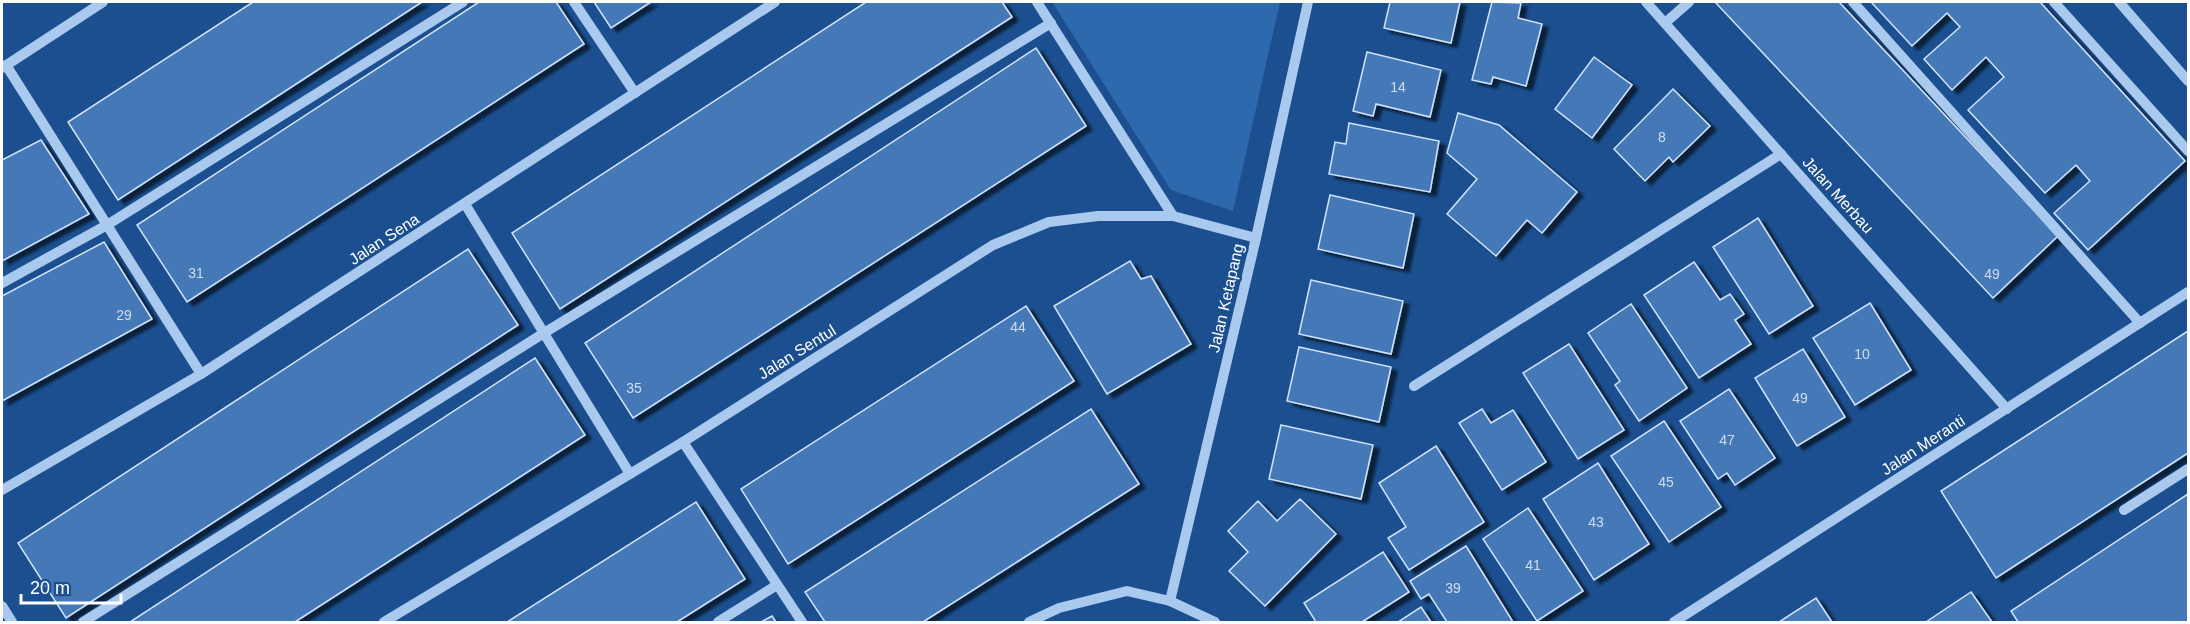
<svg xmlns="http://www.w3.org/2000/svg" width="2190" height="624" viewBox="0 0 2190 624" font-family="Helvetica,sans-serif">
<defs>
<filter id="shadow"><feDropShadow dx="6" dy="4" stdDeviation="1.5" flood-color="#0009"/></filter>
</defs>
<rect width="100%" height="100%" fill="#1b4f8f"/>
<path fill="#2e69ad" d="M1052,2H1280L1233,211L1171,190Z"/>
<g fill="#4478b7" stroke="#cfe3fa" stroke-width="1.5" filter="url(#shadow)">
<path d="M253,2H422L118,200L68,122Z"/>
<path d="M479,2H556L584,44L187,302L137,225Z"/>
<path d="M594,2H651L611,28Z"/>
<path d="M866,2H1002L1012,17L560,309L512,233Z"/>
<path d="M1390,2H1460L1451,43L1384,28Z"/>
<path d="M1492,2L1521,3L1518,18L1542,24L1526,86L1493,77L1491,84L1472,80Z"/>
<path d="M1715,2H1839L2058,236L1993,298Z"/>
<path d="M1871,2H2040L2185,161L2088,250L2054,213L2090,181L2076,165L2045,193L1968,110L2004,77L1986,57L1952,90L1924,59L1960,27L1947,13L1912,46Z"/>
<path d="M1036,48L1086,126L633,418L585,343Z"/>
<path d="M1367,52L1441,70L1430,117L1376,104L1373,116L1353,111Z"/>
<path d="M1594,57L1632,85L1592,138L1555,109Z"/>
<path d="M1673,89L1710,126L1673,162L1669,157L1645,181L1614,149Z"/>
<path d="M1458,113L1499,125L1577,192L1542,233L1527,220L1496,256L1447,214L1477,179L1447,153Z"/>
<path d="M1349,123L1439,141L1430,192L1329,174L1335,142L1346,144Z"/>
<path d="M41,140L89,214L2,261V160Z"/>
<path d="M1330,195L1414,214L1403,268L1318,249Z"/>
<path d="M1758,218L1813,306L1769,334L1713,247Z"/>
<path d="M104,242L152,319L2,401V296Z"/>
<path d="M468,249L518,325L66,618L18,543Z"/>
<path d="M1130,261L1141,279L1151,276L1191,344L1107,394L1054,306Z"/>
<path d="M1694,262L1720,300L1730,294L1744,314L1735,320L1751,344L1699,378L1644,295Z"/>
<path d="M1311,280L1403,301L1391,354L1299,334Z"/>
<path d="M1870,303L1911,370L1855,405L1813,338Z"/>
<path d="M1631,304L1687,388L1639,421L1615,385L1620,381L1588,333Z"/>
<path d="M1026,306L1074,381L788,564L741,489Z"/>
<path d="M2188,331V453L1996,578L1941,491Z"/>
<path d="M1569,344L1624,430L1578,459L1523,373Z"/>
<path d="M1299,347L1391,367L1379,422L1287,401Z"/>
<path d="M1803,349L1845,417L1797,446L1755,378Z"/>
<path d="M535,358L585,435L295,622H130Z"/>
<path d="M1729,389L1775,458L1735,485L1727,473L1718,479L1680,421Z"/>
<path d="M1091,409L1139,484L923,622H825L805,592Z"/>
<path d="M1482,409L1491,423L1513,410L1546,462L1502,490L1459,423Z"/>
<path d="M1664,421L1721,507L1669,542L1611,456Z"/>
<path d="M1281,425L1373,445L1361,499L1269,479Z"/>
<path d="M1436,446L1484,522L1409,570L1388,538L1406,527L1379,483Z"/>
<path d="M1598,463L1649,544L1594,580L1543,499Z"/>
<path d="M2188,494V622H2018L2011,611Z"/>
<path d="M1300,499L1336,534L1265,606L1229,571L1248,552L1228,531L1258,501L1277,521Z"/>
<path d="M696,502L745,579L677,622H507Z"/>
<path d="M1528,508L1583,591L1537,621L1483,539Z"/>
<path d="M1466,546L1513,622H1447L1429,594L1421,599L1410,581Z"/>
<path d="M1383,552L1409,592L1362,622H1316L1304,603Z"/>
<path d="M1971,592L1992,622H1926Z"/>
<path d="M1816,598L1832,622H1779Z"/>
<path d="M1421,607L1431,622H1398Z"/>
<path d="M772,616L776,622H761Z"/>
</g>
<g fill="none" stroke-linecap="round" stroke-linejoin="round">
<g stroke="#a9c9ee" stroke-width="10">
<path d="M574,2L635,93"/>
<path d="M1037,2L1173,216"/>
<path d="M1646,2L2007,409"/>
<path d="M1853,2L2140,323"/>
<path d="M2054,2L2188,151"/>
<path d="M2119,2L2188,81"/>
<path d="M1665,23L1689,2"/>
<path d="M6,65L201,374"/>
<path d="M2,68L103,2"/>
<path d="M465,204L630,474"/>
<path d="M2,283L107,225L463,2"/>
<path d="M1414,386L1781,154"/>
<path d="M683,442L802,622"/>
<path d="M2,490L201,374L775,2"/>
<path d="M2124,510L2188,469"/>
<path d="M1170,601L1256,238L1308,2"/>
<path d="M2,606L12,622"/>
<path d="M83,622L544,333L1051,23"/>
<path d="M384,622L683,442L993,245L1049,222L1098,216H1173L1256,238"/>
<path d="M718,622L777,585"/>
<path d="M1029,622L1059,608L1127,591L1170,601L1215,622"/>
<path d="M1674,622L2188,292"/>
</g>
</g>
<g text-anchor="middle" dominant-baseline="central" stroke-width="5" stroke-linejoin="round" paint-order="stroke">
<g font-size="14" fill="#d0dded">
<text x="1398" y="87">14</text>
<text x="1662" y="137">8</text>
<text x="196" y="273">31</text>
<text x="1992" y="274">49</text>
<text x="124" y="315">29</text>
<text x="1018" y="327">44</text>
<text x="1862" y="354">10</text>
<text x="634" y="388">35</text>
<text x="1800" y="398">49</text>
<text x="1727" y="440">47</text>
<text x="1666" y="482">45</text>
<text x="1596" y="522">43</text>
<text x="1533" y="565">41</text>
<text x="1453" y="588">39</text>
</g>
<g font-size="16" fill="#fff" stroke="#1b4f8f">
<text transform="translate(1838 195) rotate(48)">Jalan Merbau</text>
<text transform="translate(384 239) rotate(-33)">Jalan Sena</text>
<text transform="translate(1226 298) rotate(-77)">Jalan Ketapang</text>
<text transform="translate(797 352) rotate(-32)">Jalan Sentul</text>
<text transform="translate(1923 445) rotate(-33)">Jalan Meranti</text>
</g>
</g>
<rect width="2190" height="624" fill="none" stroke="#ffffff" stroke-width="6"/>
<path d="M21 594v9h100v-9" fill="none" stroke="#ffffff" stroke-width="3"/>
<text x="30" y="594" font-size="18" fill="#ffffff" stroke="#1b4f8f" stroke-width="4.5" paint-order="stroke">20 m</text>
</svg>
